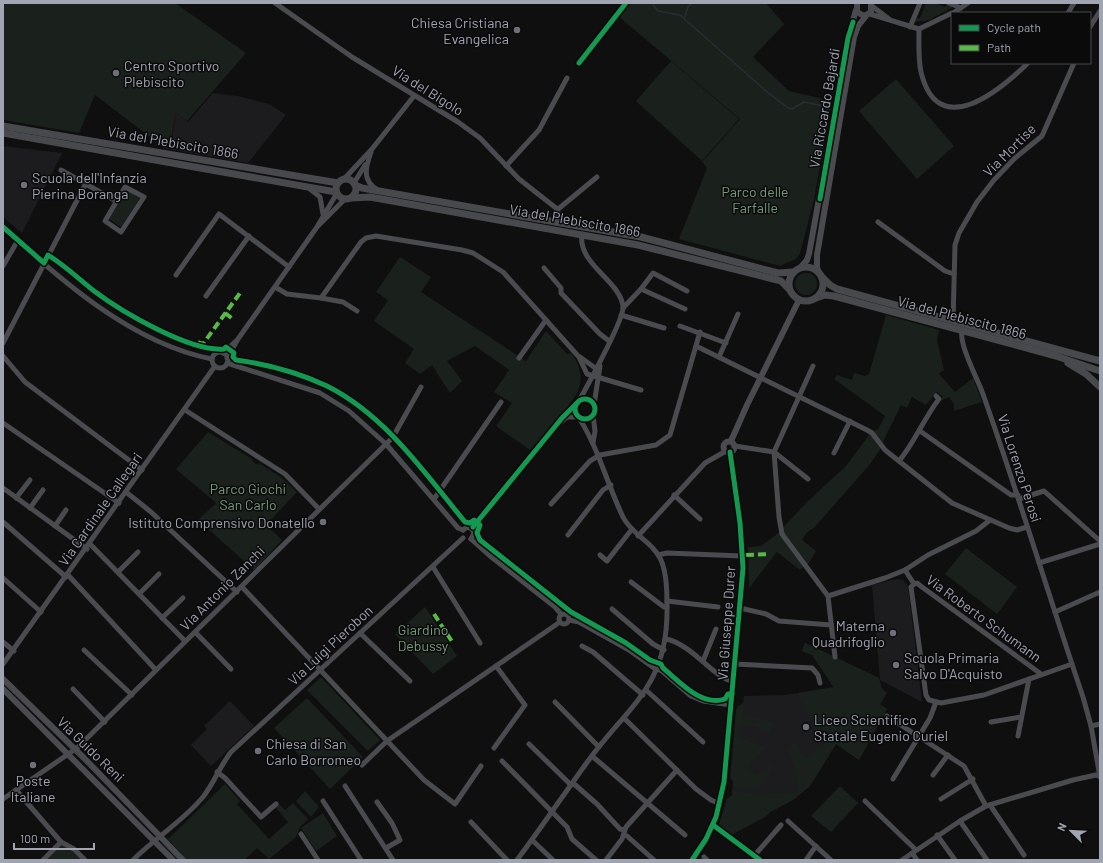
<svg xmlns="http://www.w3.org/2000/svg" width="1103" height="863" viewBox="0 0 1103 863" font-family="Barlow,sans-serif">
<rect width="100%" height="100%" fill="#0f0f10"/>
<g fill="#1c1c1e">
<path d="M213,93L238,96L269,104L286,115L248,163L162,148L172,139L176,112L188,122Z"/>
<path d="M3,146L62,153L22,233L3,217Z"/>
<path d="M896,579L903,580L908,586L922,702L880,680L872,585Z"/>
<path d="M805,643L879,678L882,689L887,693L880,704L887,709L859,760L836,744L810,786L793,800L770,812L765,817L731,835L719,825L727,799L732,795L733,782L730,778L736,710L738,706L743,703L744,696L784,695L834,688L812,655L802,651Z"/>
<path d="M230,701L254,726L211,766L191,745L207,729L204,726Z"/>
</g>
<g fill="#1a201b">
<path d="M3,3H175L246,53L187,121L176,112L171,139L166,145L158,143L95,95L79,133L3,120Z"/>
<path d="M628,3H766L784,24L753,57L789,91L832,101L813,204L800,253L796,259L780,266L679,239L707,168L702,162L740,119L618,16Z"/>
<path d="M926,3H935L945,7L947,4L953,7L929,20L914,22L916,18H920Z"/>
<path d="M671,61L739,119L702,161L636,101Z"/>
<path d="M896,79L954,146L917,179L859,111Z"/>
<path d="M126,190L140,198L121,227L109,219Z"/>
<path d="M400,257L431,277L421,292L526,361L546,331L567,354L571,353C580,364 583,378 578,391C572,405 541,437 530,450L496,426L512,403L494,392L509,370L475,346L447,361L462,381L450,393L432,365L420,374L405,363L414,349L374,321L388,300L376,292Z"/>
<circle cx="806" cy="284" r="11"/>
<path d="M886,315L939,330L937,340L944,370L939,374L955,392L973,378L982,402L954,411V404L949,397L940,401L943,397L937,392L926,405L912,397L907,408L901,405L883,442V445L871,463L814,528L807,532L802,540L816,551L808,564L800,570L777,552L749,588L748,547L761,546L776,535L809,500L846,466L869,435L878,429L885,416L834,379L837,375L852,380L854,373L865,376L869,374Z"/>
<path d="M208,432L252,459V461L258,465L259,463L282,478L297,492L266,525L282,540L254,570L198,520L216,503L176,469Z"/>
<path d="M966,548L1017,587L997,614L945,574Z"/>
<path d="M425,607L457,656L433,674L395,634Z"/>
<path d="M805,643L879,678L882,689L887,693L880,704L887,709L859,760L836,744L810,786L793,800L770,812L765,817L731,835L719,825L727,799L732,795V791L762,794L794,792L798,787C796,773 794,763 787,751L795,743L805,758L825,743L812,727L815,725L801,706L802,705L798,693L834,687L812,655L802,651Z"/>
<path d="M321,677L380,740L368,751L307,690Z"/>
<path d="M307,698L363,757L330,789L274,728Z"/>
<path d="M744,703L743,716L773,722L770,734C760,728 750,724 740,725L738,731L742,732L741,738L754,742L766,749L754,759L748,767L756,776L765,772L771,763L773,765C760,791 762,788 733,786L734,781L731,778L736,710L739,706Z"/>
<path d="M225,784L240,801L237,804L269,839L288,822L275,807L279,804L285,810L293,803L308,819L300,827L296,837L269,859L257,848L244,860H187L168,839Z"/>
<path d="M840,786L858,803L831,832L811,816Z"/>
<path d="M305,791L319,807L311,817L296,801Z"/>
<path d="M323,813L337,836L316,851L301,828Z"/>
<path d="M61,845L72,850L82,860H47Z"/>
</g>
<g fill="none" stroke-linecap="round" stroke-linejoin="round">
<g stroke="#272e34" stroke-width="1.5">
<path d="M652,3L658,11L680,15L766,91L788,108L792,109L804,102L823,106"/>
<path d="M684,19L688,7L692,3"/>
</g>
<g stroke="#4a4b4f" stroke-width="5">
<path d="M275,3L352,57L458,122L480,138L519,179L556,208L558,212L556,223"/>
<path d="M949,3L961,8"/>
<path d="M872,6L889,19"/>
<path d="M953,13L968,3"/>
<path d="M1068,13L1074,3"/>
<path d="M870,14L919,29L952,13"/>
<path d="M910,27L920,3"/>
<path d="M1090,27L1100,11"/>
<path d="M919,29C919,43 918,59 921,72C938,142 999,91 1028,63"/>
<path d="M371,152C366,166 361,181 378,190"/>
<path d="M506,166L539,130L567,78"/>
<path d="M61,170L116,201"/>
<path d="M344,179L372,149L414,96"/>
<path d="M354,183L365,165"/>
<path d="M125,187L144,197L121,232L105,221Z"/>
<path d="M310,189L320,197L323,214"/>
<path d="M557,210L597,177"/>
<path d="M878,222L945,271L954,274"/>
<path d="M319,225L345,199"/>
<path d="M3,227C60,280 133,344 212,359"/>
<path d="M3,266L18,240"/>
<path d="M544,268L561,288V293L600,334L609,341"/>
<path d="M176,275L219,214L289,267"/>
<path d="M275,287L287,294L321,298L361,242L366,238L376,236L462,250L473,253L503,272L579,357L587,374L641,390"/>
<path d="M641,289L685,309"/>
<path d="M206,296L249,236"/>
<path d="M321,298L343,302L357,311"/>
<path d="M623,308L641,289L653,273L687,291"/>
<path d="M621,315L664,328"/>
<path d="M953,321L955,245L959,233L977,202L994,180L1014,159L1042,136L1074,63"/>
<path d="M680,326L726,343"/>
<path d="M962,331C959,346 979,381 984,397C1019,496 1049,597 1083,697L1091,726L1100,777"/>
<path d="M3,343L85,185"/>
<path d="M696,346L867,430L872,433L885,450L952,503L1009,528L1017,530L1027,527"/>
<circle cx="220" cy="360" r="8"/>
<path d="M223,353L236,341"/>
<path d="M3,356L25,382L142,470"/>
<path d="M580,357L598,370"/>
<path d="M719,357L738,314"/>
<path d="M227,358L238,339L317,227L337,193"/>
<path d="M519,358L546,320"/>
<path d="M227,363L320,393L349,411L386,444L458,528L463,530"/>
<path d="M813,366L774,452L779,517L782,534L828,596"/>
<circle cx="585" cy="409" r="10"/>
<path d="M579,401C587,386 624,320 623,307C621,281 577,264 582,234"/>
<path d="M594,405L600,366"/>
<path d="M185,410L285,474L319,509"/>
<path d="M593,415L595,431L593,443"/>
<path d="M561,422L567,417H578"/>
<path d="M3,423L119,503"/>
<path d="M920,431L1011,495H1018"/>
<path d="M735,446L774,452L808,479"/>
<path d="M834,453L850,421"/>
<path d="M899,461C915,442 924,418 939,399L936,396"/>
<path d="M3,488L87,549"/>
<path d="M126,492L151,512L237,592"/>
<path d="M674,495L700,519"/>
<path d="M16,498L30,480"/>
<path d="M434,499L501,402"/>
<path d="M1019,499L1044,491L1100,541"/>
<path d="M551,504L590,461L600,455L656,445L670,435L700,332"/>
<path d="M30,508L43,490"/>
<path d="M3,522L66,577"/>
<path d="M55,526L66,510"/>
<path d="M472,529L562,418L577,403"/>
<path d="M463,530L467,527L472,529L474,533L471,539"/>
<path d="M568,535L603,490L611,485"/>
<path d="M638,536L705,463L726,451"/>
<path d="M471,539L490,556L555,607L561,614"/>
<path d="M90,544L185,641"/>
<path d="M600,555L607,561L632,529"/>
<path d="M658,555L667,553L742,556"/>
<path d="M1039,563L1100,544"/>
<path d="M433,567L480,643"/>
<path d="M905,570L914,584"/>
<path d="M118,572L138,552"/>
<path d="M68,575L156,670"/>
<path d="M3,578L41,612"/>
<path d="M631,582L664,607H667"/>
<path d="M914,584L911,587L926,695L929,700L941,703L984,695L1072,664"/>
<path d="M914,584L917,583L922,587L1041,674"/>
<path d="M242,587L424,780L455,804L481,766"/>
<path d="M139,594L159,574"/>
<path d="M828,596L885,578L905,570L928,555L976,531L990,520"/>
<path d="M828,596L835,657"/>
<path d="M667,601L718,607"/>
<path d="M740,608L766,614L779,621L831,625"/>
<path d="M612,609L653,644L664,650"/>
<path d="M1055,612L1100,592"/>
<circle cx="564" cy="619" r="5"/>
<path d="M162,618L183,598"/>
<path d="M569,620L579,622L629,650L654,668L662,671L691,696L703,701L731,705"/>
<path d="M195,632L231,669"/>
<path d="M360,633L410,681"/>
<path d="M666,639C692,644 717,681 733,681"/>
<path d="M3,642L14,651"/>
<path d="M582,646L593,652L643,695"/>
<path d="M84,650L132,695"/>
<path d="M703,661L716,629"/>
<path d="M3,664L215,366"/>
<path d="M735,664L812,668L818,675L820,683"/>
<path d="M73,689L105,722"/>
<path d="M646,690L703,742"/>
<path d="M555,702L599,747"/>
<path d="M887,716L964,766L986,806"/>
<path d="M624,718L696,789L711,800L720,804"/>
<path d="M991,722L1021,717"/>
<path d="M1091,726L1100,724"/>
<path d="M1018,736L1029,679"/>
<path d="M529,744L571,785"/>
<path d="M494,748L525,705L496,666"/>
<path d="M592,756L685,835"/>
<path d="M502,761L567,827L572,839L596,860"/>
<path d="M362,765L387,741L560,622"/>
<path d="M217,772L225,778L261,817L276,804"/>
<path d="M933,775L948,755"/>
<path d="M893,779L930,718L936,702"/>
<path d="M573,783L597,804L620,829L624,830"/>
<path d="M345,786L393,860"/>
<path d="M16,790L61,842L74,849L85,860"/>
<path d="M3,799L77,748L386,444L393,437L421,387"/>
<path d="M941,799L973,779"/>
<path d="M323,801L361,860"/>
<path d="M865,801L916,850"/>
<path d="M377,802L392,823L400,840L386,848"/>
<path d="M990,805L1024,855"/>
<path d="M788,821L831,860"/>
<path d="M960,821L987,860"/>
<path d="M471,822L507,860"/>
<path d="M301,834L318,860"/>
<path d="M624,835L627,836L654,860"/>
<path d="M937,835L955,860"/>
<path d="M532,840L553,860"/>
<path d="M733,840L760,860"/>
<path d="M912,853L917,860"/>
<path d="M754,856L781,825"/>
<path d="M704,857L707,860"/>
<path d="M43,860L61,842"/>
<path d="M133,860C155,838 183,821 203,797C214,783 220,766 231,752L463,538"/>
<path d="M517,860C541,828 564,794 588,761C629,705 668,686 667,608C667,593 667,574 661,560C653,542 632,535 623,517C607,484 599,449 579,418"/>
<path d="M606,860L622,839L626,827L677,770"/>
<path d="M806,860L816,846"/>
<path d="M902,860L960,821L986,806L1073,780L1096,775L1100,776"/>
</g>
<g stroke="#4a4b4f" stroke-width="6">
<path d="M857,3V12L864,16L871,12V3"/>
<path d="M800,268L807,260L809,254L848,38L856,10"/>
<path d="M820,274L817,268V255L854,37L858,26L866,16"/>
<path d="M731,441L747,405L799,300"/>
<circle cx="729" cy="447" r="5.5"/>
<path d="M3,679L84,758L183,860"/>
<path d="M3,689L173,860"/>
<path d="M692,860L706,839L716,817L724,782L743,568L740,523L730,452"/>
</g>
<g stroke="#48494c" stroke-width="7">
<path d="M3,126L338,183"/>
<path d="M3,133L336,192"/>
<circle cx="346" cy="189" r="10"/>
<path d="M355,185L362,188L641,237L778,273L793,272"/>
<path d="M351,198L370,197L638,245L781,281L789,289"/>
<circle cx="806" cy="284" r="17"/>
<path d="M821,276L830,285L837,289L1100,361"/>
<path d="M816,298L825,295L834,296L1056,356L1100,371"/>
<path d="M1068,363L1086,374L1100,387"/>
</g>
<path stroke="#454649" stroke-width="1" d="M3,682L105,782L179,860"/>
<g stroke="#58b947" stroke-width="4" stroke-dasharray="8 4" stroke-linecap="butt">
<path d="M225,313L233,319"/>
<path d="M198,342L203,344L240,293"/>
<path d="M746,555L770,554"/>
<path d="M434,614L453,643"/>
</g>
<g stroke="#0a0a0b" stroke-width="8">
<g id="cycleway">
<path d="M579,63L626,3"/>
<path d="M820,199L848,38L853,22"/>
<path d="M3,227L44,263L48,255C64,265 79,279 94,291C122,312 190,352 224,349L226,347L234,353L233,357L236,360C266,364 299,373 327,386C385,415 425,473 465,522L470,523L474,520L480,525L477,533L480,540L571,612L626,643L650,660L661,664L663,668C679,681 701,707 725,699L728,694H732"/>
<circle cx="585" cy="409" r="10"/>
<path d="M473,527L562,418L577,403"/>
<path d="M713,825L760,860"/>
<path d="M692,860L706,839L716,817L724,782L743,568L740,523L730,452"/>
</g>
</g>
<use href="#cycleway" stroke="#139951" stroke-width="5"/>
</g>
<g fill="#6e7079" stroke="#0a0a0b" stroke-width="1.5">
<circle cx="517" cy="30" r="4"/>
<circle cx="116" cy="73" r="4"/>
<circle cx="24" cy="185" r="4"/>
<circle cx="323" cy="522" r="4"/>
<circle cx="893" cy="633" r="4"/>
<circle cx="896" cy="665" r="4"/>
<circle cx="806" cy="727" r="4"/>
<circle cx="258" cy="751" r="4"/>
<circle cx="33" cy="765" r="4"/>
</g>
<g text-anchor="middle" dominant-baseline="central" stroke-width="3" stroke-linejoin="round" paint-order="stroke">
<g font-size="14" fill="#a1a5b1" stroke="#0a0a0b" text-anchor="start">
<text x="509" y="22" text-anchor="end">Chiesa Cristiana<tspan x="509" dy="16">Evangelica</tspan></text>
<text x="124" y="65">Centro Sportivo<tspan x="124" dy="16">Plebiscito</tspan></text>
<text x="32" y="177">Scuola dell'Infanzia<tspan x="32" dy="16">Pierina Boranga</tspan></text>
<text x="315" y="522" text-anchor="end">Istituto Comprensivo Donatello</text>
<text x="885" y="625" text-anchor="end">Materna<tspan x="885" dy="16">Quadrifoglio</tspan></text>
<text x="904" y="657">Scuola Primaria<tspan x="904" dy="16">Salvo D'Acquisto</tspan></text>
<text x="814" y="719">Liceo Scientifico<tspan x="814" dy="16">Statale Eugenio Curiel</tspan></text>
<text x="266" y="743">Chiesa di San<tspan x="266" dy="16">Carlo Borromeo</tspan></text>
<text x="33" y="780" text-anchor="middle">Poste<tspan x="33" dy="16">Italiane</tspan></text>
</g>
<g font-size="14" fill="#a1a5b1" stroke="#0a0a0b">
<text transform="translate(428 90) rotate(32)">Via del Bigolo</text>
<text transform="translate(824 108) rotate(-80)">Via Riccardo Bajardi</text>
<text transform="translate(173 142) rotate(10)">Via del Plebiscito 1866</text>
<text transform="translate(1009 150) rotate(-45)">Via Mortise</text>
<text transform="translate(575 220) rotate(10)">Via del Plebiscito 1866</text>
<text transform="translate(962 317) rotate(15)">Via del Plebiscito 1866</text>
<text transform="translate(1020 468) rotate(72)">Via Lorenzo Perosi</text>
<text transform="translate(100 509) rotate(-55)">Via Cardinale Callegari</text>
<text transform="translate(222 588) rotate(-45)">Via Antonio Zanchi</text>
<text transform="translate(984 618) rotate(36)">Via Roberto Schumann</text>
<text transform="translate(726 623) rotate(-86)">Via Giuseppe Durer</text>
<text transform="translate(330 645) rotate(-43)">Via Luigi Pierobon</text>
<text transform="translate(91 749) rotate(44)">Via Guido Reni</text>
</g>
<g font-size="14" fill="#789b7c" stroke="#0a0a0b">
<text x="755" y="191">Parco delle<tspan x="755" dy="16">Farfalle</tspan></text>
<text x="248" y="488">Parco Giochi<tspan x="248" dy="16">San Carlo</tspan></text>
<text x="423" y="629">Giardino<tspan x="423" dy="16">Debussy</tspan></text>
</g>
</g>
<rect width="1103" height="863" fill="none" stroke="#a1a5b1" stroke-width="8"/>
<rect x="951" y="12" width="140" height="52" fill="#0a0a0b" stroke="#46484d"/>
<rect x="959" y="25" width="20" height="6" fill="#139951" stroke="#46484d"/>
<text x="987" y="32" font-size="12" fill="#a1a5b1">Cycle path</text>
<rect x="959" y="45" width="20" height="6" fill="#58b947" stroke="#46484d"/>
<text x="987" y="52" font-size="12" fill="#a1a5b1">Path</text>
<g transform="translate(1071 831) rotate(294)" stroke="#0a0a0b" stroke-width="3" paint-order="stroke">
<path d="M0-3L7 15L0 10L-7 15Z" fill="#a1a5b1"/>
<text y="-6" font-size="11" font-weight="bold" text-anchor="middle" fill="#a1a5b1">N</text>
</g>
<path d="M14 843v6h80v-6" fill="none" stroke="#a1a5b1" stroke-width="2"/>
<text x="20" y="843" font-size="12" fill="#a1a5b1" stroke="#0a0a0b" stroke-width="3" paint-order="stroke">100 m</text>
</svg>
